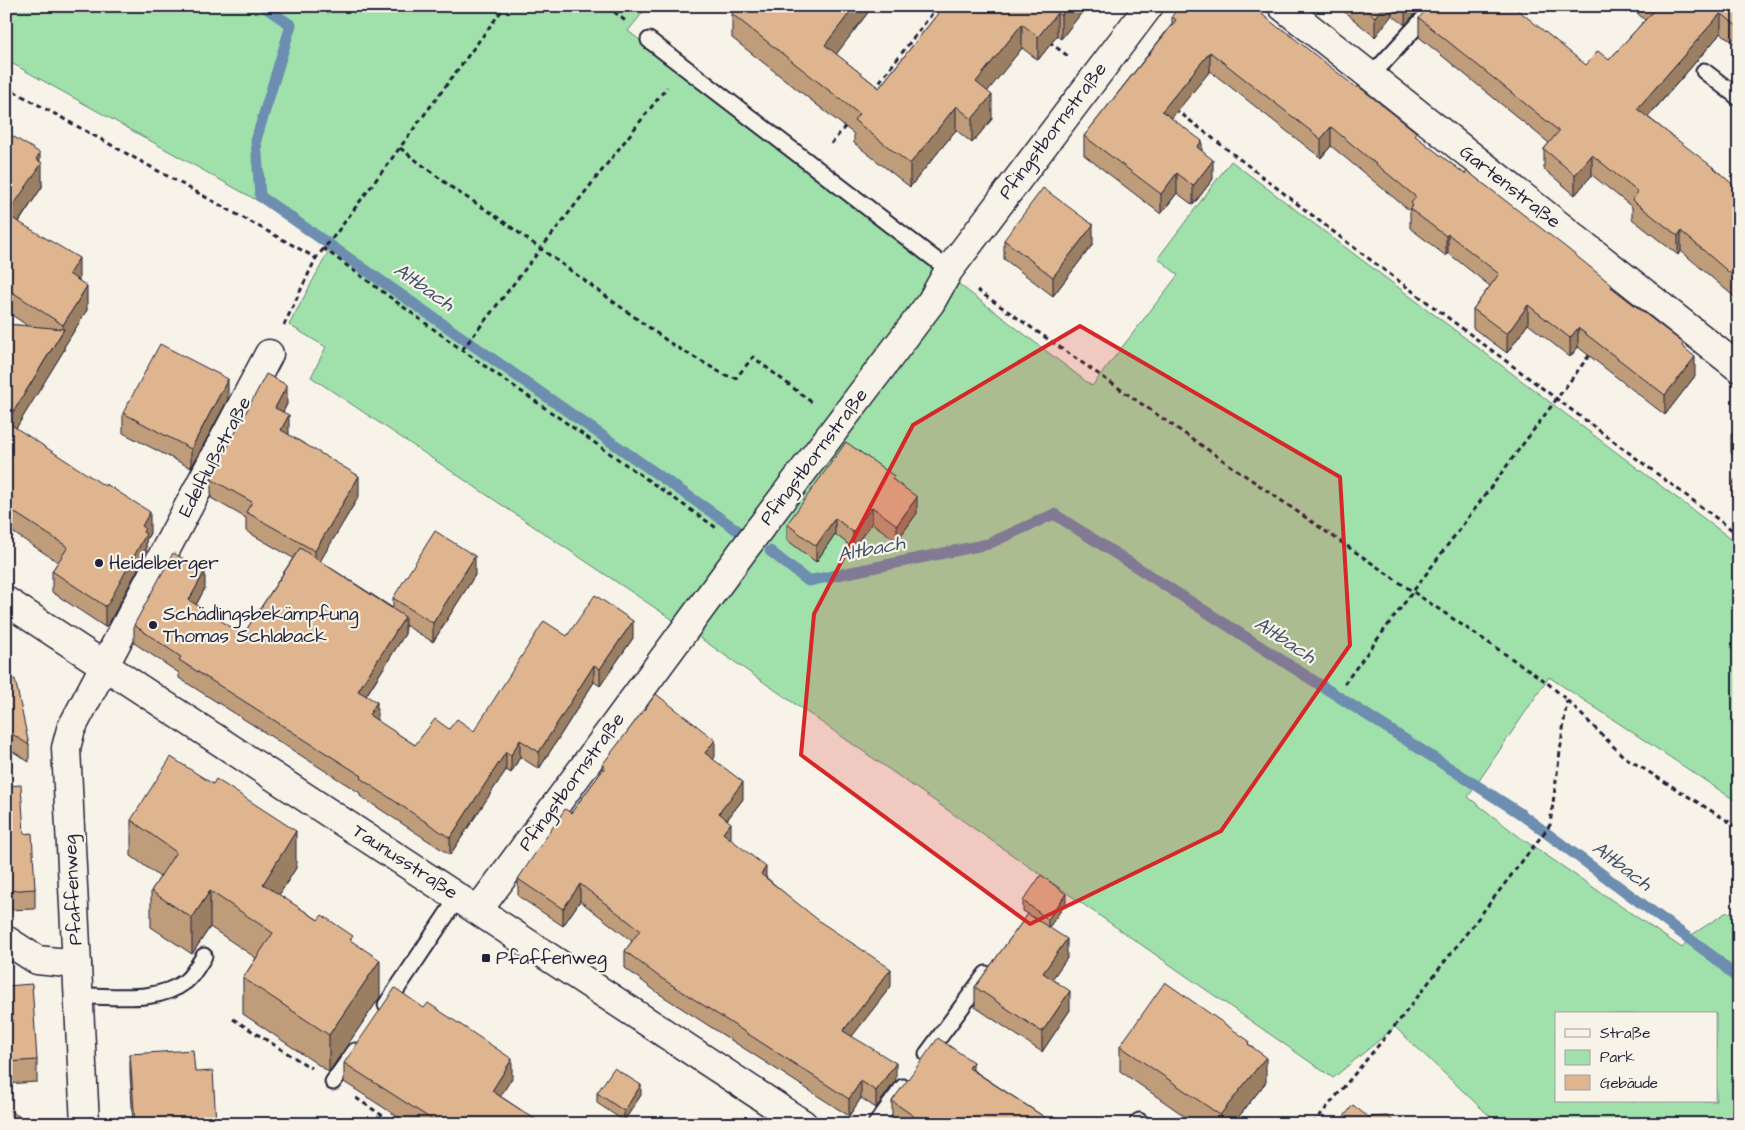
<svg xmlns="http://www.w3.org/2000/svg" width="1745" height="1130" viewBox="0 0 1745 1130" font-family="'Architects Daughter',sans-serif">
<rect width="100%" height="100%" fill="#f7f3e8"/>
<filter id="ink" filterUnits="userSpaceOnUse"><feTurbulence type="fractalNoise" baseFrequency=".02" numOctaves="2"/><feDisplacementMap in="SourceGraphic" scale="10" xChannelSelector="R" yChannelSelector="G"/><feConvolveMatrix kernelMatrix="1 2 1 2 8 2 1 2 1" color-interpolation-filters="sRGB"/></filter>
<g filter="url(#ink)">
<path fill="#a0e1ab" stroke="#618273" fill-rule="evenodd" d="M6,6H648L628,31L1092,386L1178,275L1158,258L1231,161L1739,545V803L1549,677L1468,797L1521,838L1682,948L1690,936L1727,912L1739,915V1124H1498L1395,1027L1333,1078L703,640L311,377L326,347L289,325L333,243L6,60ZM1556,1014H1716V1101H1556Z"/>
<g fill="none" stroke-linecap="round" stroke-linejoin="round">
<g stroke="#6d8eb0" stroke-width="11">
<path d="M263,6L291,25L256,140L260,196L737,530"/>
<path d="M770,551L808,581L988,544L1054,514L1518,812L1715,958L1739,980"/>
</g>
<g stroke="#22223b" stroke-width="19">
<g id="service">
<path d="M649,40L949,270"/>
<path d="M1704,71L1739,98"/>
<path d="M1371,76L1435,6"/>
<path d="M78,996C112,995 157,1004 186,981C193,975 199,964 204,956"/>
<path d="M386,1005L459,896"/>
<path d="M927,1054L986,974"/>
<path d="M333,1082L355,1051"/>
<path d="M876,1124L903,1087"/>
<path d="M1137,1124L1139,1121L1143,1124"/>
</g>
</g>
<g stroke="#22223b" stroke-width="31">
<g id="minor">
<path d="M1282,6L1739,368"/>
<path d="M479,909L745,548L931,302L949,270L1149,6"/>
<path d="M6,940L37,960L77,964"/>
<path d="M85,1124L66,748L71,729L269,354"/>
</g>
</g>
<g stroke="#22223b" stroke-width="31">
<path id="tertiary" d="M6,601L803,1124"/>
</g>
<g stroke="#22223b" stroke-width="3" stroke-dasharray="5 4" stroke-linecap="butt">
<path d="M607,6L628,23"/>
<path d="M1049,42L1068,56"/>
<path d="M6,87L316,258"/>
<path d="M874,89L938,6"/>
<path d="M1175,109L1348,243L1739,535"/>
<path d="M831,144L847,124"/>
<path d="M400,148L455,190L493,214L673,345L725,375L736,378L753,357L814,404"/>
<path d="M323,248L462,350L718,529"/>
<path d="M977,290L1412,591L1545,681L1567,700L1623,756L1739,828"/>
<path d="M284,325L316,258L335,235L505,6"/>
<path d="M462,350L667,87"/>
<path d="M1344,684L1591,353"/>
<path d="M233,1019L311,1068"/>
<path d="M356,1098L395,1124"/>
<path d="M1313,1124L1402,1017L1550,825L1567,700"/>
</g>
<use href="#service" stroke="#f7f3e8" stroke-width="15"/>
<use href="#minor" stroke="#f7f3e8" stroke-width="28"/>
<use href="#tertiary" stroke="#f7f3e8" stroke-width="28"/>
</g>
<g fill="#bf9c7a" stroke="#22223b">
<path d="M739,6H873L836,54L879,88L944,6H1087L1061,39L1057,36L1038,60L1022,48L987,91L992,119L972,143L956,130L910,187L854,143V134L732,38V14Z"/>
<path d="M1337,6H1422L1405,25L1392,15L1375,37Z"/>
<path d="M1629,6H1739V47L1721,33L1648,117L1739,190V301L1681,251L1678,255L1632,219V207L1592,175L1575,195L1544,169V149L1549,143L1419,37V18L1586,65L1609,60L1645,20Z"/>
<path d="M1172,16L1280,29L1416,137L1612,288L1683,347L1695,376L1665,415L1578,347L1570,357L1528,324L1507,353L1473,328V309L1490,286L1448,253L1446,256L1410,228V211L1331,146L1321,158L1210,71L1171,118L1202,151L1213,179L1193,205L1177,193L1161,214L1084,155V136L1172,24Z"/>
<path d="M6,132L40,162L42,187L19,222L79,281L87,310L64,347V350L16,428L150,533L146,540V554L108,625L105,627L52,592V571L58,562L6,528V324L28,326L6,311Z"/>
<path d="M1004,240L1093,244L1053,296L1004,259Z"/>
<path d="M228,399L191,468L123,433V413Z"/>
<path d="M287,404L283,412L289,434L288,435L359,496L320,561L393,608V598L475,575L433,642L405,625V634L366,696L376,720L415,745L449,729L474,731L567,636L633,638L600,686L594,682L539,769L520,757L511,773L506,770L450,855L360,796V793L179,678V673L134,643V625L205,588L196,605L243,635L293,558L246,531V518L211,498V479Z"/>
<path d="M1739,425V459L1731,453V435Z"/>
<path d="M1739,475V505L1733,500V482Z"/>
<path d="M894,480L917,513L897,541L872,523L853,548L835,534L816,562L787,540V524Z"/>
<path d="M6,681L29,745V762L6,747Z"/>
<path d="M715,757L713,759L743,799L727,820L731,840L766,877L891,986L852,1036L896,1080L876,1108L861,1098L849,1116L658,993L625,968V951L632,941L580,901L563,926L518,896V879L571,813L602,771V765Z"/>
<path d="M6,786L24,834L35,889V909L6,910Z"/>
<path d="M131,820L296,868L279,895L353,942L380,997L329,1072L243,1014V978L256,958L210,927L192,954L151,927V891L160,877L131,856Z"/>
<path d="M1023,901L1066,903L1049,927L1067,958L1052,979L1070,1010L1042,1052L975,1007V987L1028,914L1023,911Z"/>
<path d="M6,986L37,1060V1082L6,1084Z"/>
<path d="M1249,1044L1266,1082L1233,1124H1196L1120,1071V1046Z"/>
<path d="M130,1054L195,1072L216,1124H133L130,1073Z"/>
<path d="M344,1063L512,1078L500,1096L542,1124H409L344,1082Z"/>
<path d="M973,1070L1055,1124H900L892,1118V1101Z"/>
<path d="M597,1093L641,1095L624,1121L597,1103Z"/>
</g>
<g fill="#9b7f63" stroke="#22223b">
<path d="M855,6H873L825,69V45Z"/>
<path d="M1068,6H1087L1061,39V16Z"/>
<path d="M1383,6H1392V15L1375,37V17Z"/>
<path d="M1405,6H1422L1405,25Z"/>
<path d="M1057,13V36L1038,60V37Z"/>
<path d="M1721,13V33L1637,129V109Z"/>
<path d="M1022,24V48L976,106V82Z"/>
<path d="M1210,52V71L1162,130V111Z"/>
<path d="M992,95V119L972,143V119Z"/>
<path d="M956,106V130L910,187V164Z"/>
<path d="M1331,127V146L1321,158V139Z"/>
<path d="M1202,141V160L1197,147Z"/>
<path d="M40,153V166L42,163V187L7,239V215L36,159Z"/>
<path d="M1592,155V175L1575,195V175Z"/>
<path d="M1213,160V179L1193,205V186Z"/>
<path d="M1177,173V193L1161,214V194Z"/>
<path d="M1093,225V244L1053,296V277Z"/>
<path d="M1681,231V251L1678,255V236Z"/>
<path d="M1448,234V253L1446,256V236Z"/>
<path d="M79,258V282L69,274Z"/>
<path d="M87,286V310L64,347V350L7,443V422L63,331V325Z"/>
<path d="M1528,305V324L1507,353V334Z"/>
<path d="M1578,328V347L1570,357V338Z"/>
<path d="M1695,357V376L1665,415V395Z"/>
<path d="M228,379V399L191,468V449Z"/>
<path d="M287,385V404L275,427V408Z"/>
<path d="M289,415V434L281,449V430Z"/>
<path d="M359,476V496L315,570V551Z"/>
<path d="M917,497V513L897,541V525Z"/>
<path d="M872,507V523L853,548V532Z"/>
<path d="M150,512V533L146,540V554L108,625L105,627V606L142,526Z"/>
<path d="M835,518V534L816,562V546Z"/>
<path d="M475,556V575L433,642V623Z"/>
<path d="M205,571V588L189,618V600Z"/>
<path d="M405,617V634L358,708V691Z"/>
<path d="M633,621V638L600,686V669Z"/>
<path d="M594,665V682L539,769V752Z"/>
<path d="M377,702V720L369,732V715Z"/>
<path d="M520,740V757L511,773V755Z"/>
<path d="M715,740V757L705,770V753Z"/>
<path d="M506,752V770L450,855V838Z"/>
<path d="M743,782V799L719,830V813Z"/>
<path d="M731,823V840L723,833Z"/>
<path d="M296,831V868L263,921V884Z"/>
<path d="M766,867V884L761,874Z"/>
<path d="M580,884V901L563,926V909Z"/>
<path d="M210,891V927L192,954V918Z"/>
<path d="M1066,894V903L1048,929V919Z"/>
<path d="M1067,939V958L1043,992V973Z"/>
<path d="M380,960V997L329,1072V1035Z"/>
<path d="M891,969V986L843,1048V1031Z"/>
<path d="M1070,991V1010L1042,1052V1032Z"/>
<path d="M1266,1057V1082L1233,1124H1220V1115Z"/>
<path d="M512,1059V1078L492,1110V1091Z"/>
<path d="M973,1062V1079L969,1068Z"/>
<path d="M896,1063V1080L876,1108V1091Z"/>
<path d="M861,1081V1098L849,1116V1099Z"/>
<path d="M641,1085V1095L624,1121V1111Z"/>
</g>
<g fill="#deb58e" stroke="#22223b">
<path d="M739,6H855L825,45L879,88L944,6H1068L1061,16L1057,13L1038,37L1022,24L976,82L992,95L972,119L956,106L910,164L854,120L859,114L732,14Z"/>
<path d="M1180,6H1252L1280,29L1281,28L1357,88L1358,86L1416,132L1414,135L1465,174L1467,171L1568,249L1612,285L1611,287L1683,343L1682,346L1695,357L1665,395L1578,328L1570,338L1528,305L1507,334L1473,309L1499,274L1448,234L1446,236L1410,209L1413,205L1411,203L1416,197L1331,127L1321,139L1210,52L1162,111L1202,141L1197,147L1213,160L1193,186L1177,173L1161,194L1084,136L1176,20L1172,16Z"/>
<path d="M1361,6H1383L1375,17Z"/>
<path d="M1429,6H1513L1586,65L1598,51L1609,60L1655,9L1652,6H1739V28L1721,13L1637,109L1714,168L1739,190V281L1681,231L1678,236L1632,200L1638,192L1592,155L1575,175L1544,149L1559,131L1419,18Z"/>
<path d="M6,132L40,153L36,159L42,163L7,215L79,258L69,274L87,286L63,325L6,288Z"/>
<path d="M1043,188L1093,225L1053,277L1004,240Z"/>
<path d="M6,324L64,329L7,422L105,486L106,484L150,512L142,526L145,528L143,532L146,534L108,604L105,606L52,571L68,547L6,507Z"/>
<path d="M160,344L228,379L191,449L123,413Z"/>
<path d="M266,374L287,385L275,408L289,415L281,430L359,476L315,551L246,512L252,502L211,479Z"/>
<path d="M1739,425V441L1731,435Z"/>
<path d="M846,442L894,476L892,479L917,497L897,525L872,507L853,532L835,518L816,546L787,524Z"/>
<path d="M1739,475V487L1733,482Z"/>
<path d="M435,531L475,556L433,623L393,598Z"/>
<path d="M300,548L405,617L358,691L377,702L369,715L415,745L435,719L449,729L457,719L474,731L544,621L567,636L595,595L633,621L600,669L594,665L539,752L520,740L511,755L506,752L450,838L360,778L362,776L179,660L181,657L134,625L173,553L205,571L189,600L243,635Z"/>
<path d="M15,679L29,745L6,730V681Z"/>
<path d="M656,694L715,740L705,753L743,782L719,813L731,823L723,833L766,867L761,874L822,923L891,969L843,1031L896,1063L876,1091L861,1081L849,1099L658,976L625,951L640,930L580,884L563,909L518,879L565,809L571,813L605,767L602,765Z"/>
<path d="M171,757L213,784L216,779L296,831L263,884L318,920L322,915L353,936L350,940L380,960L329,1035L243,978L273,933L210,891L192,918L151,891L176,852L131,820Z"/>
<path d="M21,785L24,834L32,833L35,889L6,891V786Z"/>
<path d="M1041,875L1066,894L1048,919L1023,901Z"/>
<path d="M1028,914L1067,939L1043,973L1070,991L1042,1032L975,987Z"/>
<path d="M1165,982L1249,1041L1248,1044L1266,1057L1220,1115L1120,1046Z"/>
<path d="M32,984L37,1060L6,1062V986Z"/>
<path d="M395,988L424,1008L428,1003L512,1059L492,1091L542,1124H439L344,1063Z"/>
<path d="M938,1038L973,1062L969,1068L1055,1124H942L935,1119L932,1124H925L892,1101Z"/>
<path d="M193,1050L195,1072L213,1071L216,1124H135L130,1054Z"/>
<path d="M614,1068L641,1085L624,1111L597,1093Z"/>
<path d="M1353,1105L1368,1117L1387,1116L1396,1123V1124H1338Z"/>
<path d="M6,1108L31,1124H6Z"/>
</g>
</g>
<path fill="#d62828" fill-opacity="0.2" stroke="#d62828" stroke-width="4" stroke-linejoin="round" d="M1080,326L1340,477L1350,645L1221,831L1030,924L801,755L814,614L913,425Z"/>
<g fill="#22223b" stroke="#f7f3e8" stroke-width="2">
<circle cx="99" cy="563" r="5"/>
<circle cx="153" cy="625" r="5"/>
<rect x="481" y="953" width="10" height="10" rx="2.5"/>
</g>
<g text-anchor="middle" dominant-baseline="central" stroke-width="4.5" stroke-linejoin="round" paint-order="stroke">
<g font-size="19" fill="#22223b" stroke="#f7f3e8">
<text transform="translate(1053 131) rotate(-53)">Pfingstbornstraße</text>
<text transform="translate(1510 187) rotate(38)">Gartenstraße</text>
<text transform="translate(215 457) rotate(-62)">Edelflußstraße</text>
<text transform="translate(814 457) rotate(-53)">Pfingstbornstraße</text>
<text transform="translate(572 782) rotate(-54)">Pfingstbornstraße</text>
<text transform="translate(405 862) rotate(33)">Taunusstraße</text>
<text transform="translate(73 890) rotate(-93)">Pfaffenweg</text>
</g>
<g font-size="19" fill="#22223b" stroke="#f7f3e8" text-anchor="start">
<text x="109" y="563">Heidelberger</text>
<text x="163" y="614">Schädlingsbekämpfung<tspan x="163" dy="22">Thomas Schlaback</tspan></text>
<text x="496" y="958">Pfaffenweg</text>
</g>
<g font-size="20" font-style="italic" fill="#414f6c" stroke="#f7f3e8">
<text transform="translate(424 287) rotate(35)">Altbach</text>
<text transform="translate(871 549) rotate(-11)">Altbach</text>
<text transform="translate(1285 640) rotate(33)">Altbach</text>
<text transform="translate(1622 866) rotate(37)">Altbach</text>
</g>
</g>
<rect width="1745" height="1130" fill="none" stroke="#f7f3e8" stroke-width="25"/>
<rect x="12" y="12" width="1720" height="1105" fill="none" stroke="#22223b" stroke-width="2" filter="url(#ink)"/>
<rect x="1555" y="1012" width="162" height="90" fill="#f7f3e8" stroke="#a29fa3"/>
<rect x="1565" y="1029" width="25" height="8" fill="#f7f3e8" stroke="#a29fa3"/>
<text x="1600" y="1038" font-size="15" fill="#22223b">Straße</text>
<rect x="1565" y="1050" width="25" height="15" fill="#a0e1ab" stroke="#a29fa3"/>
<text x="1600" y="1062" font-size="15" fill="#22223b">Park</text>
<rect x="1565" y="1075" width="25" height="15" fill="#deb58e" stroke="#a29fa3"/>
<text x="1600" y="1088" font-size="15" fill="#22223b">Gebäude</text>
</svg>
